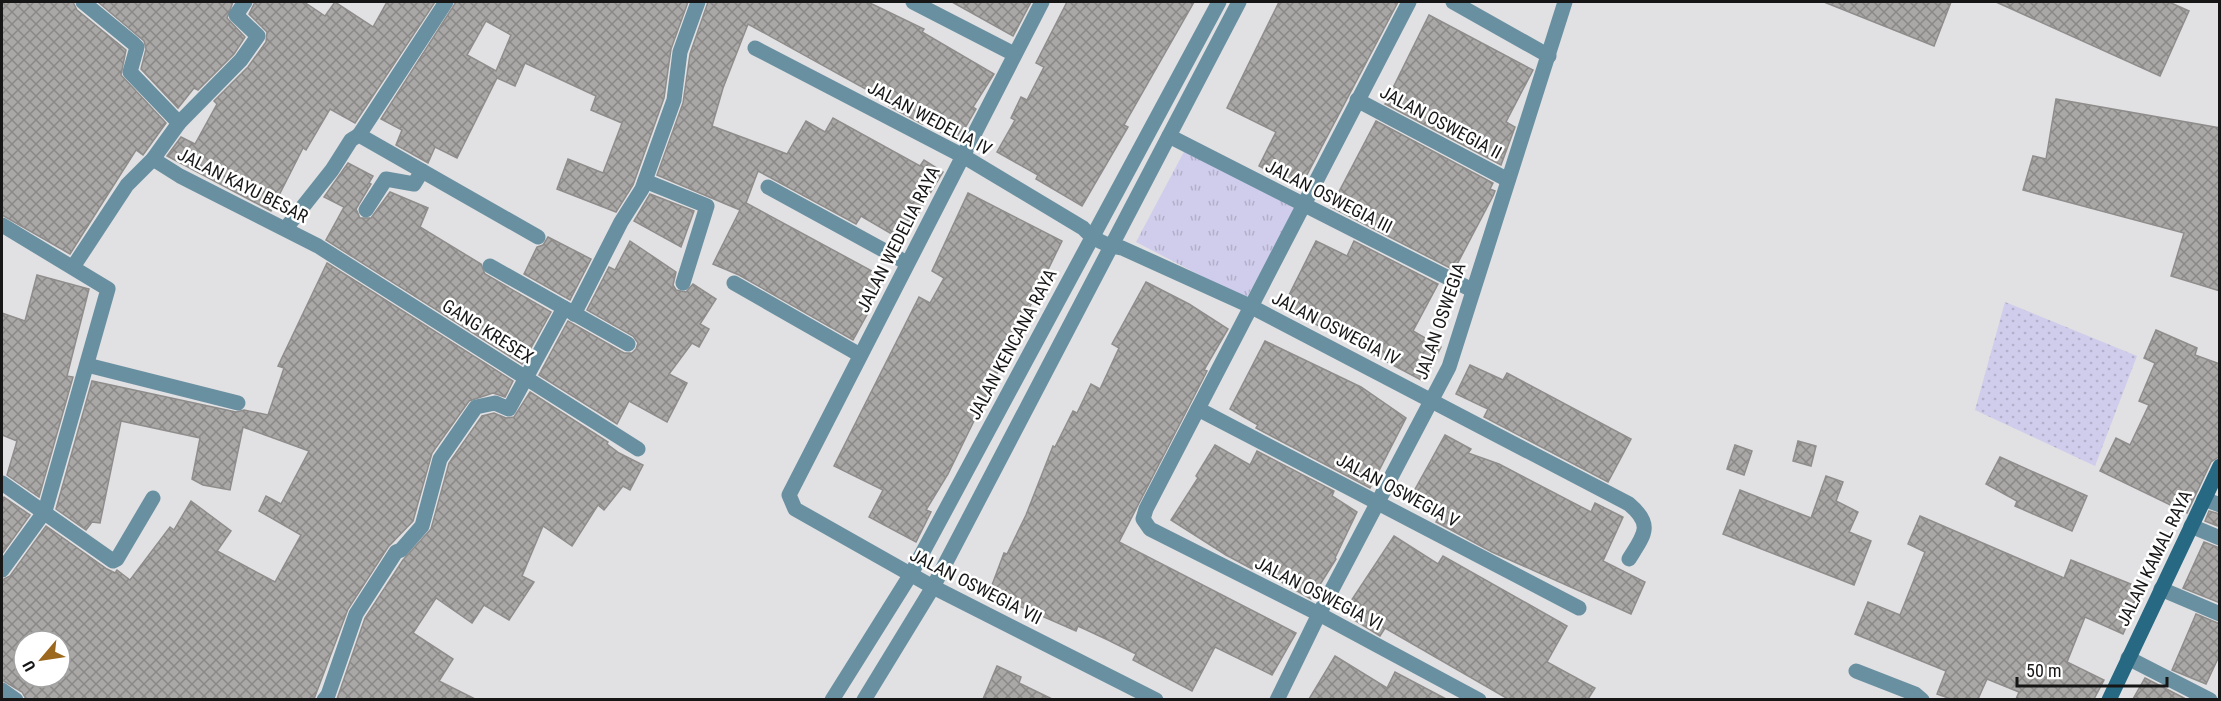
<svg xmlns="http://www.w3.org/2000/svg" width="2221" height="701" viewBox="0 0 2221 701" font-family="'Roboto Condensed',sans-serif">
<defs>
<pattern id="grass-dots" width="8" height="8" patternUnits="userSpaceOnUse" patternTransform="scale(1.5)"><rect width="8" height="8" fill="#cfcdeb"/><path d="M2 2h.1M6 6h.1" fill="none" stroke="#b1afc9" stroke-width="1.8" stroke-linecap="round"/></pattern>
<pattern id="park-tufts" width="24" height="20" patternUnits="userSpaceOnUse" patternTransform="scale(1.5)"><rect width="24" height="20" fill="#cfcdeb"/><path d="M3 7l-1-3M5 7V3M7 7l1-3M15 17l-1-3M17 17v-4M19 17l1-3" fill="none" stroke="#b1afc9"/></pattern>
<pattern id="building-cross-hatch" width="8" height="8" patternUnits="userSpaceOnUse" patternTransform="scale(1.5)"><rect width="8" height="8" fill="#aaa8a6"/><path d="M0 0l8 8M0 8l8-8" fill="none" stroke="#898886"/></pattern>
</defs>
<rect width="100%" height="100%" fill="#e1e0e3"/>
<path fill="url(#grass-dots)" d="M2005,302L2137,356L2095,466L1975,410Z"/>
<path fill="url(#park-tufts)" d="M1186,148L1295,209L1246,299L1136,242Z"/>
<g fill="url(#building-cross-hatch)" stroke="#8f8d8b" stroke-width="1.5" fill-rule="evenodd">
<path d="M2,2H73L77,10L126,50L121,75L166,123L143,155L136,150L70,254L2,215Z"/>
<path d="M98,2H233L227,18L245,37L234,54L198,90L194,88L178,108L141,69L146,49L144,41Z"/>
<path d="M255,2H304L325,16L335,2L373,27L387,2H435L355,123L330,109L306,150L303,148L271,211L167,156L181,137L195,144L217,104L214,101L248,67L266,42L267,32L249,14Z"/>
<path d="M456,2H688L671,49L664,98L633,185L616,212L557,189L568,159L603,173L622,123L591,110L596,96L525,63L515,86L497,78L457,158L435,147L428,163L396,145L402,130L381,119ZM486,21L511,35L496,71L467,55Z"/>
<path d="M708,2H868L924,29L922,32L994,74L973,107L976,109L957,142L923,121L922,124L889,106L891,103L748,24L723,88L712,126L787,154L806,121L825,132L833,118L920,166L924,160L943,172L902,240L861,216L856,224L758,171L746,203L883,277L866,309L869,311L853,340L739,275L713,264L740,210L657,175L683,103L690,54Z"/>
<path d="M952,2H1031L1013,36Z"/>
<path d="M1067,2H1194L1124,125L1128,127L1082,206L1036,179L1038,175L997,152L1015,120L1011,118L1021,97L1027,100L1044,67L1036,63Z"/>
<path d="M1279,2H1398L1300,188L1259,166L1276,132L1227,108Z"/>
<path d="M1824,2H1951L1934,46Z"/>
<path d="M1996,2H2169L2189,11L2160,76Z"/>
<path d="M1429,15L1533,70L1506,122L1515,127L1501,165L1385,104Z"/>
<path d="M2056,99L2220,128V291L2171,276L2184,233L2023,190L2033,156L2046,159Z"/>
<path d="M1376,121L1493,183L1490,189L1495,191L1493,196L1454,270L1331,207Z"/>
<path d="M348,163L373,176L369,183L371,184L356,209L360,218H371L390,192L428,208L420,227L481,264L485,274L551,312L522,364L326,240L344,207L324,197Z"/>
<path d="M968,193L1062,241L948,474L926,510L931,512L916,542L869,517L883,490L834,466L919,297L930,303L944,278L932,271Z"/>
<path d="M650,194L694,211L681,247L634,221Z"/>
<path d="M548,237L591,259L570,300L524,274L537,247L543,245Z"/>
<path d="M630,241L676,272L673,285L676,290L686,292L693,284L716,299L700,324L709,329L699,347L692,343L669,374L687,383L667,422L629,401L617,424L539,375L568,321L624,353H632L636,349L638,343L633,336L587,310L609,267L615,270Z"/>
<path d="M1316,241L1347,256L1354,241L1438,284L1413,331L1441,347L1423,381L1283,307Z"/>
<path d="M327,263L513,381L505,397L493,393L469,401L432,453L413,521L388,547L348,609L314,699H26L22,692L2,680V580L10,576L46,526L107,569L115,573L117,570L130,580L170,527L174,530L191,501L231,531L217,551L275,582L301,535L259,511L266,496L281,504L309,451L243,427L230,490L203,485L192,479L200,438L121,421L100,523L92,522L86,530L56,509L92,381L236,412L244,410L268,415L284,368L278,366ZM24,641H60V677H24Z"/>
<path d="M37,275L89,289L67,376L73,377L39,497L7,475L17,441L2,435V313L25,321Z"/>
<path d="M1146,282L1189,304L1228,329L1204,370L1207,371L1119,542L1296,633L1272,675L1215,647L1192,691L1133,660L1136,654L1108,640L1078,626L1076,631L989,593L1004,553L1007,554L1026,515L1053,446L1055,447L1073,411L1077,413L1091,384L1100,389L1119,348L1112,344Z"/>
<path d="M2156,330L2197,348L2195,355L2220,364V456L2211,462L2187,513L2100,471L2116,438L2130,445L2149,405L2139,401L2155,363L2144,358Z"/>
<path d="M1265,341L1361,387L1406,418L1370,488L1256,428L1258,425L1230,409Z"/>
<path d="M1470,365L1503,380L1507,373L1631,439L1608,482L1484,417L1488,409L1456,394Z"/>
<path d="M530,392L608,442L607,444L619,453L643,465L630,490L623,486L604,510L598,505L572,546L543,526L522,576L534,582L509,620L484,605L472,623L436,598L413,633L453,659L439,681L475,699H337L365,618L403,560L431,529L449,463L482,416L494,413L506,418L514,417Z"/>
<path d="M1445,435L1471,449L1468,453L1499,464L1591,512L1595,503L1623,517L1603,561L1645,582L1631,614L1492,552L1436,522L1438,518L1408,502Z"/>
<path d="M1798,441L1816,446L1811,466L1793,461Z"/>
<path d="M1215,445L1250,465L1257,451L1334,491L1332,496L1357,512L1335,558L1336,559L1311,599L1253,566L1252,569L1226,555L1171,520L1198,478L1196,476Z"/>
<path d="M1735,445L1752,451L1744,475L1727,469Z"/>
<path d="M2000,457L2087,496L2072,531L2015,506L2017,501L1986,484Z"/>
<path d="M1826,476L1843,482L1836,501L1858,512L1849,532L1871,541L1854,585L1723,534L1740,490L1811,518Z"/>
<path d="M4,497L30,515L2,554V501Z"/>
<path d="M2209,511L2220,514V527L2205,521Z"/>
<path d="M1920,516L2064,578L2071,560L2143,589L2123,634L2085,617L2067,662L2104,680L2094,699H2016L2019,692L1987,679L1978,699H1951L1937,694L1946,671L1855,634L1868,602L1900,615L1925,552L1908,544Z"/>
<path d="M1394,536L1438,564L1443,556L1567,626L1547,662L1595,688L1588,699H1508L1385,628L1380,636L1343,613Z"/>
<path d="M2204,542L2220,548V603L2183,588Z"/>
<path d="M2196,614L2220,624V654L2206,684L2172,670Z"/>
<path d="M1335,656L1387,688L1395,672L1446,699H1309Z"/>
<path d="M997,666L1021,677L1019,683L1052,699H983Z"/>
<path d="M2145,678L2184,698L2183,699H2133Z"/>
</g>
<g fill="none" stroke-linecap="round" stroke-linejoin="round">
<g stroke="#6990a1" stroke-width="15">
<path d="M83,2L133,43L137,47L130,72L179,123"/>
<path d="M913,2L1014,54"/>
<path d="M1042,2L789,495L795,509L933,587L1156,700"/>
<path d="M1409,2L1146,509L1143,519L1150,529L1319,614L1479,700"/>
<path d="M1453,2L1549,56"/>
<path d="M755,48L963,156L1083,228C1094,240 1106,246 1122,248L1250,306L1629,504C1654,525 1644,535 1629,559"/>
<path d="M1357,100L1508,180"/>
<path d="M359,135L446,2"/>
<path d="M1169,136L1472,290"/>
<path d="M153,159L180,176L318,246L638,449"/>
<path d="M645,181L707,206L683,283"/>
<path d="M768,187L907,263"/>
<path d="M366,210L386,179L414,184L422,171"/>
<path d="M2,225L108,289L45,511L2,570"/>
<path d="M286,228L332,170L351,140L359,135L538,237"/>
<path d="M490,266L628,344"/>
<path d="M73,267L127,185L153,159L179,123L241,60L258,36L236,15L245,2"/>
<path d="M734,283L860,355"/>
<path d="M574,314L621,222L642,189L674,100L680,52L698,2"/>
<path d="M87,365L238,403"/>
<path d="M1198,409L1579,608"/>
<path d="M2,483L113,561L117,559L153,498"/>
<path d="M2204,499L2220,505"/>
<path d="M2191,526L2220,538"/>
<path d="M2161,589L2220,614"/>
<path d="M2128,658L2210,700"/>
<path d="M1856,671L1915,694L1922,700"/>
<path d="M2,690L16,700"/>
<path d="M324,700L328,695L356,614L396,552L401,550L422,526L440,459L476,407L495,403L509,409L564,308"/>
<path d="M832,700L911,574L1219,2"/>
<path d="M864,700L933,587L1239,2"/>
<path d="M1277,700L1319,614L1449,367L1565,2"/>
</g>
<path stroke="#276982" stroke-width="15" d="M2109,700L2220,466"/>
</g>
<g text-anchor="middle" dominant-baseline="central" stroke-width="5" stroke-linejoin="round" paint-order="stroke">
<g font-size="18" fill="#161617" stroke="#fff">
<text transform="translate(930 118) rotate(28)">JALAN WEDELIA IV</text>
<text transform="translate(1441 122) rotate(28)">JALAN OSWEGIA II</text>
<text transform="translate(243 185) rotate(27)">JALAN KAYU BESAR</text>
<text transform="translate(1329 196) rotate(27)">JALAN OSWEGIA III</text>
<text transform="translate(898 239) rotate(-63)">JALAN WEDELIA RAYA</text>
<text transform="translate(1440 321) rotate(-71)">JALAN OSWEGIA</text>
<text transform="translate(1336 328) rotate(27)">JALAN OSWEGIA IV</text>
<text transform="translate(488 331) rotate(32)">GANG KRESEX</text>
<text transform="translate(1012 344) rotate(-62)">JALAN KENCANA RAYA</text>
<text transform="translate(1398 490) rotate(28)">JALAN OSWEGIA V</text>
<text transform="translate(2154 558) rotate(-64)">JALAN KAMAL RAYA</text>
<text transform="translate(976 586) rotate(27)">JALAN OSWEGIA VII</text>
<text transform="translate(1319 593) rotate(27)">JALAN OSWEGIA VI</text>
</g>
</g>
<rect width="2221" height="701" fill="none" stroke="#161617" stroke-width="6"/>
<g transform="translate(42 659) rotate(241)"><circle r="28" fill="#ffffff" stroke="#a2a2a2" stroke-width="1.5"/>
<path d="M0-4.5L10 22L0 15L-10 22Z" fill="#9b681d"/>
<text y="-9" font-size="16" font-weight="bold" text-anchor="middle" fill="#161617">U</text>
</g>
<path d="M2017 677v9h150v-9" fill="none" stroke="#161617" stroke-width="3"/>
<text x="2026" y="677" font-size="18" fill="#161617" stroke="#ffffff" stroke-width="4.5" paint-order="stroke">50 m</text>
</svg>
